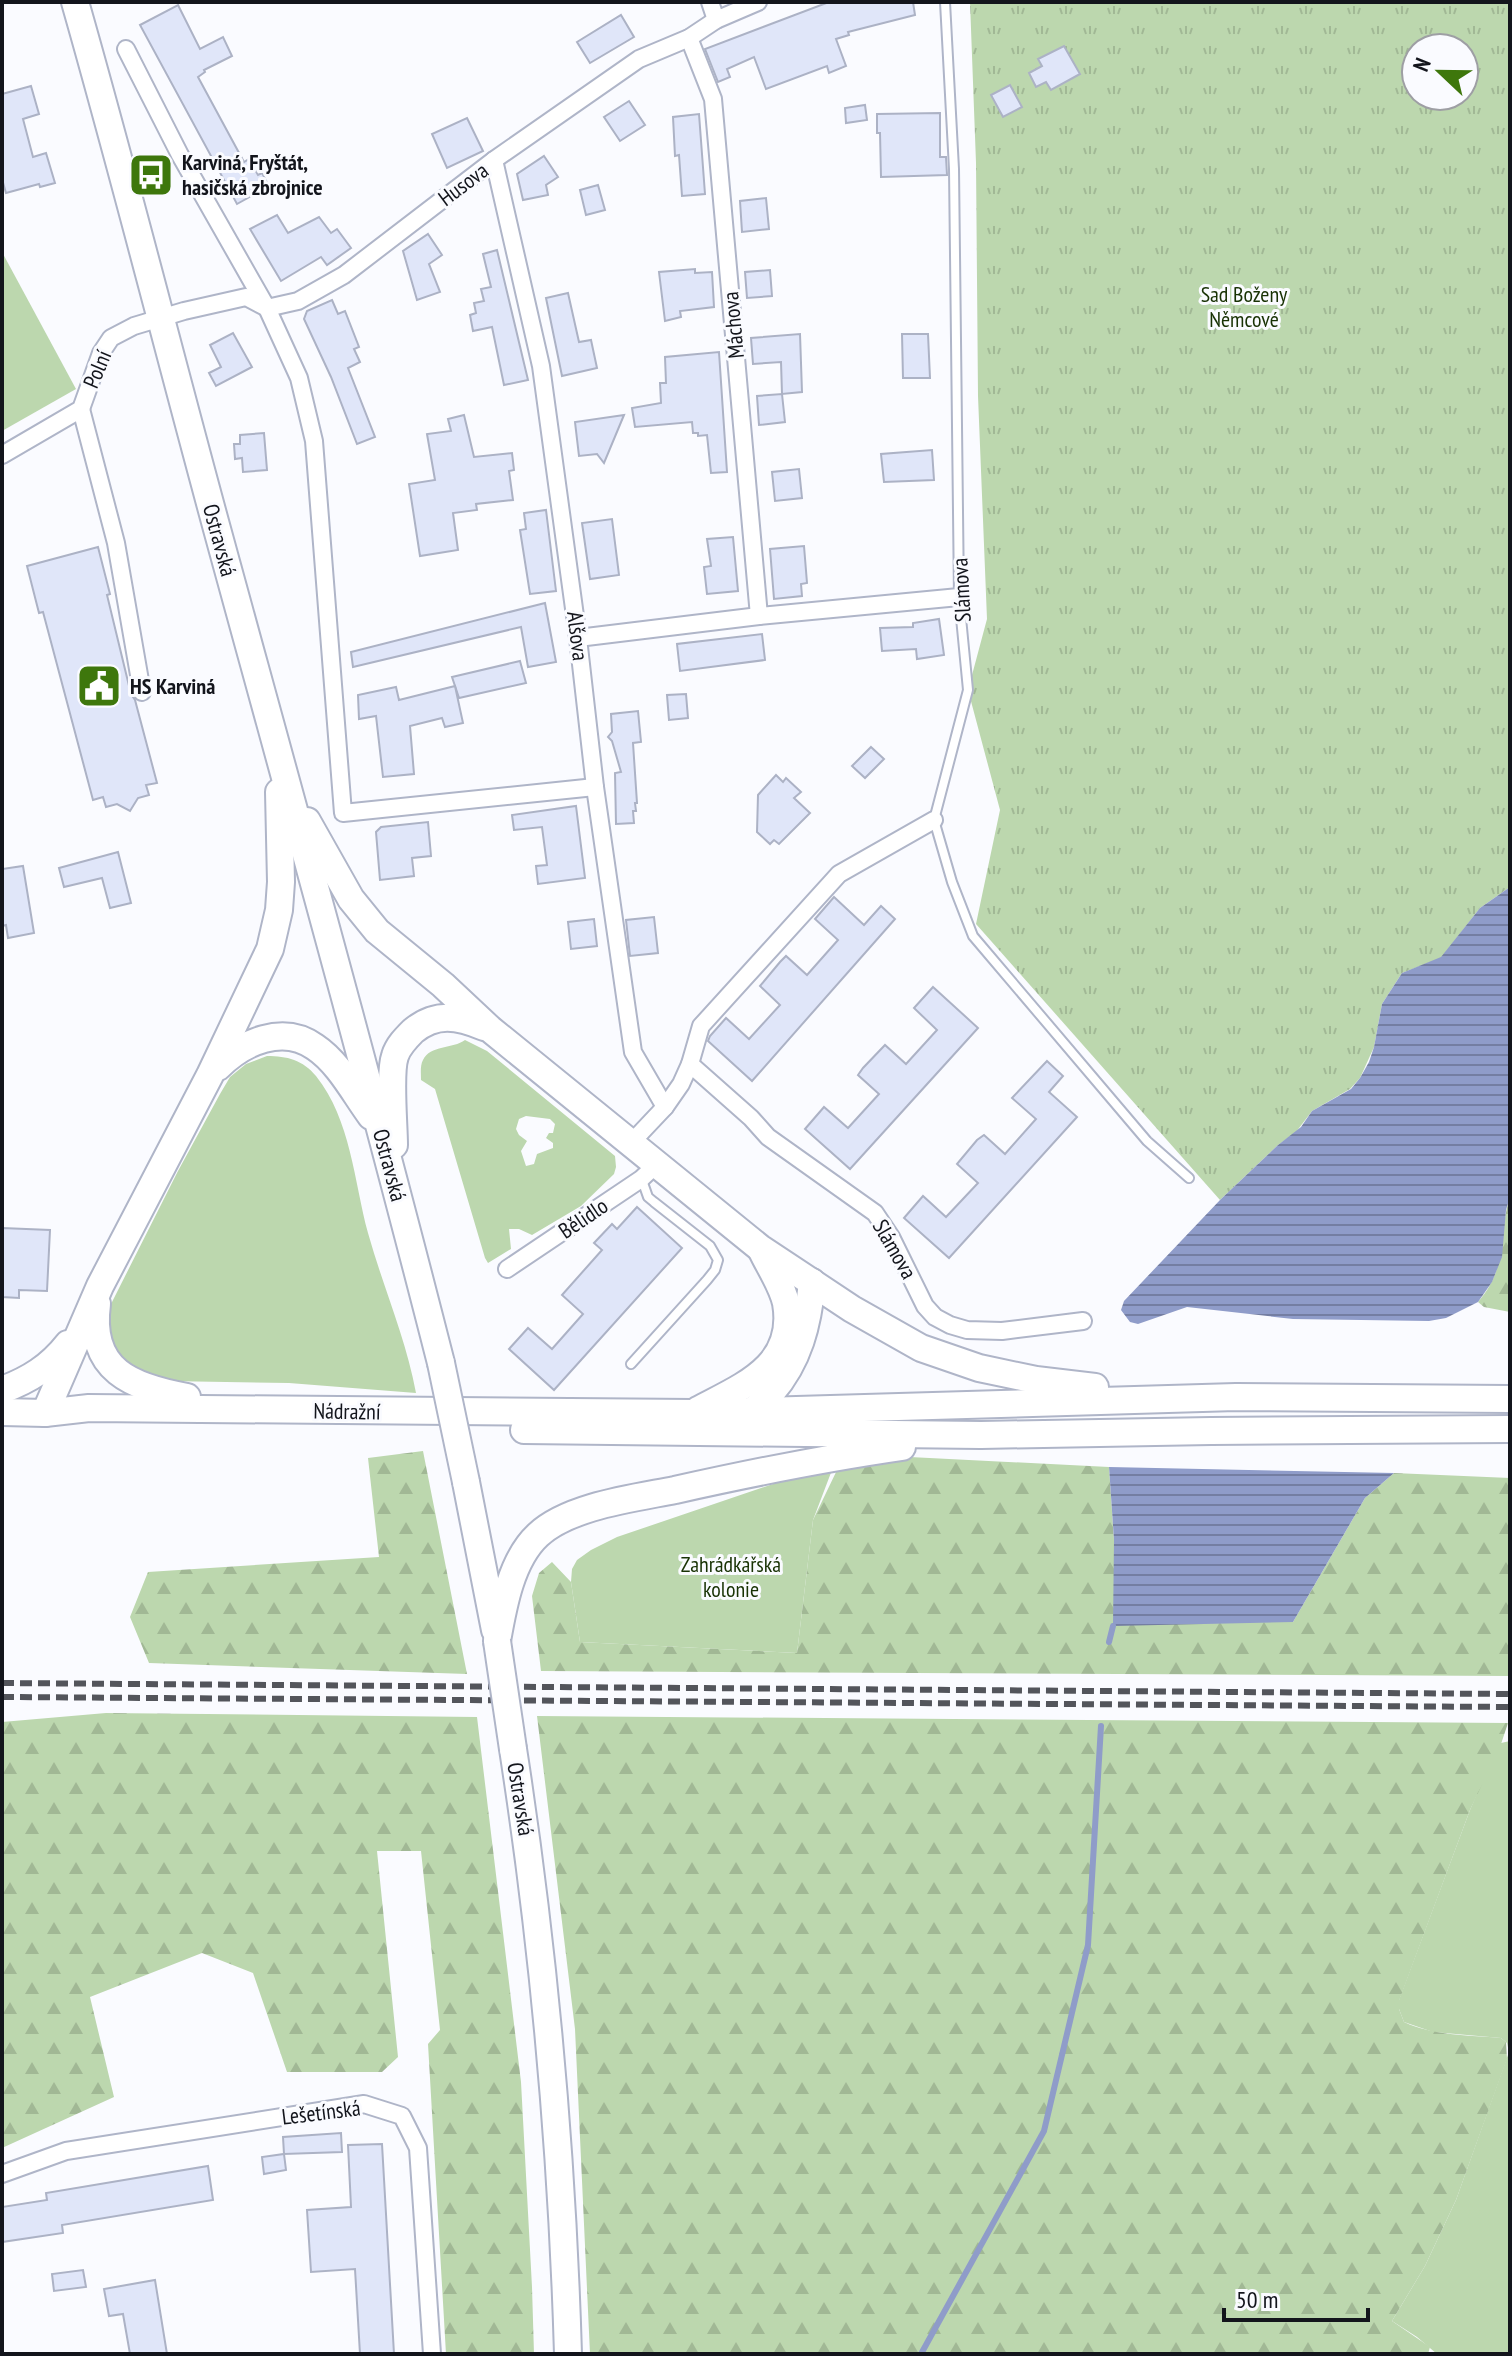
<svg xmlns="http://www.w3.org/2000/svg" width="1512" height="2356" viewBox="0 0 1512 2356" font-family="'PT Sans Narrow',sans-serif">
<defs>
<pattern id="forest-firs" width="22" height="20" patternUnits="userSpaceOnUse" patternTransform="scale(2)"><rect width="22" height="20" fill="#bcd7ae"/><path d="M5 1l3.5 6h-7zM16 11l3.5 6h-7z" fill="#a1b895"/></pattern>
<pattern id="park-tufts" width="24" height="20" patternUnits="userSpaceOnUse" patternTransform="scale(2)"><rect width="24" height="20" fill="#bcd7ae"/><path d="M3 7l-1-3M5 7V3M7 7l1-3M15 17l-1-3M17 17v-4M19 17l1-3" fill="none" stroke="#a1b895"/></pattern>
<pattern id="water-rules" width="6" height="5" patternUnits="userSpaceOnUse" patternTransform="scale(2)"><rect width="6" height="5" fill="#8f9cc9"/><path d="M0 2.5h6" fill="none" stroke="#747ea2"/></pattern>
</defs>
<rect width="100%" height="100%" fill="#fafbff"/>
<g fill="#bcd7ae" fill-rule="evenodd">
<path d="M2,252L76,389L2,431Z"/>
<path d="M465,1040L487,1051L615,1156L616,1167L614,1174L581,1206L532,1235L519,1229H509L511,1249L488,1263L485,1258L435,1089L421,1080C421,1074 420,1065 423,1060C430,1045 453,1049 465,1040ZM526,1116L550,1119L555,1124L553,1133H549L546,1138L553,1143V1148L537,1154L534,1164L526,1166L521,1151L527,1141L519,1135L516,1129L519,1119Z"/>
<path d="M267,1056C287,1056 303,1060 316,1076C351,1120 354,1181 368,1233C383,1287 406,1338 416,1393L289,1383L166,1381C125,1369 106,1352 109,1308L178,1171L220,1094L230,1077L246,1064Z"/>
<path d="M832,1470L813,1520L797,1653L580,1642L571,1582L572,1569L577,1560L591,1550L617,1537L779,1482Z"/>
<path d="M1510,1741V2354H1437L1417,2337L1392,2321L1425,2266L1456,2200L1509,2052L1507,2043L1501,2038L1433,2032L1404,2022L1399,2009V2000L1470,1810L1496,1749L1501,1743Z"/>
</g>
<g fill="url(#forest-firs)">
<path d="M1510,1197V1312L1484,1307L1478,1302C1509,1266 1497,1238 1510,1197Z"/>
<path d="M423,1451L467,1674L149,1663L130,1617L148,1572L379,1557L368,1458Z"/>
<path d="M890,1456L1109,1467L1114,1540L1293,1622L1365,1498L1394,1473L1510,1478V1676L541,1671L532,1596L539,1573L552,1562L571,1582L580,1642L797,1653L813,1520L838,1468Z"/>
<path d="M106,1713L477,1717L521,2082L532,2287L534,2354H446L428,2044L440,2030L421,1851H377L398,2057L382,2072H287L253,1973L202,1953L90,1997L114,2097L2,2148V1722Z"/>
<path d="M537,1716L1508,1723L1501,1744L1470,1810L1399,2001V2009L1404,2022C1434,2036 1468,2035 1501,2038L1506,2042L1507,2059L1456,2200L1425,2266L1392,2321L1430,2347L1428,2354H590L575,2029Z"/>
</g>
<path fill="url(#park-tufts)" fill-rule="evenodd" d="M970,2H1510V887L1480,908L1441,958L1402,973L1382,1004L1374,1047L1360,1078L1350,1089L1312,1111L1296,1132L1278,1145L1220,1200L976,924L1000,810L968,690L987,619L978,396L976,163ZM1416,48H1464V96H1416Z"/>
<g fill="url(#water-rules)">
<path d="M1510,887V1197L1506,1210L1502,1257L1492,1282L1478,1302L1446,1318L1429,1321L1293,1319L1187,1307L1138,1324L1130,1322L1121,1310L1124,1301L1220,1200L1278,1145L1301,1127L1312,1111L1351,1089L1360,1078L1369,1062L1374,1047L1382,1004L1402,973L1441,957L1480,908Z"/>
<path d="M1109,1467L1394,1473L1365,1498L1293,1622L1113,1626L1114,1540Z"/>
</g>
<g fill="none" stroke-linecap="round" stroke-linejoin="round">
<g stroke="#8f9cc9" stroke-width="6">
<path d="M1109,1642L1113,1626"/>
<path d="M921,2354L1044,2131L1088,1945L1101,1726"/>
</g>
</g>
<g fill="#e0e6f9" stroke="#acb2c5" stroke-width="2">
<path d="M829,2H913L915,15L848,32L849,35L836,39L846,66L829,73L827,66L766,89L754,57L727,69L730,77L718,82L705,49Z"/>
<path d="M178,5L200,49L223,37L232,56L204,70L205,72L198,77L244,162L249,159L258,175L262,173L269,186L237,204L140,25Z"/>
<path d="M621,15L634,37L590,63L577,42Z"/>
<path d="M1064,46L1080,74L1051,90L1046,82L1036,87L1029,73L1042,66L1038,59Z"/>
<path d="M1010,85L1022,107L1003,117L991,95Z"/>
<path d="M31,86L39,114L23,119L33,157L46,153L55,183L40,187L39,184L6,193L2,179V94Z"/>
<path d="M629,101L645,125L620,141L604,117Z"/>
<path d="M865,105L867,120L846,123L845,108Z"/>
<path d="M940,113V157H946L947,175L881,177L880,133H877V114Z"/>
<path d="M699,114L705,194L682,196L679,155L675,156L673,117Z"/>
<path d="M467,118L483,151L447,168L432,134Z"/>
<path d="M544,156L558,177L546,185L548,195L523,200L517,174Z"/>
<path d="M598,185L605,210L586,215L580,190Z"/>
<path d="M766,198L769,229L742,232L740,201Z"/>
<path d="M277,215L288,233L319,217L331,233L337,229L351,248L327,265L321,257L281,281L250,229Z"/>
<path d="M428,234L442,255L429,264L440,292L417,300L403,251Z"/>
<path d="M497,250L528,380L504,385L492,327L473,331L470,315L476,313L474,303L484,301L481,289L491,287L483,254Z"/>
<path d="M695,269V273L712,272L714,307L680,311L681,317L665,321L659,272Z"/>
<path d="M770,270L772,296L747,298L745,272Z"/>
<path d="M568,293L579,342L591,340L597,368L562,376L546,298Z"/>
<path d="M332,300L338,314L345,311L359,347L354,349L360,362L348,368L375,437L357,444L331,377L304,319L307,311Z"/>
<path d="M233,333L252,367L216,386L209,373L221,367L210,345Z"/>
<path d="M800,334L802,392L782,394L781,362L753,364L751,338Z"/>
<path d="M902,334H928L930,378H903Z"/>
<path d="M719,352L727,472L711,473L707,435L698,436V433H693L692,422L635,427L632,408L661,403L660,383H666L665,357Z"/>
<path d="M782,394L785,422L759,425L757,396Z"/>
<path d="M464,415L474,457L512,453L514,470L509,471L513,500L476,504L477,510L453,513L458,550L420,556L409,484L435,480L427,434L451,431L448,419Z"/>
<path d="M624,415L604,463L597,454L579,456L575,422Z"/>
<path d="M264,433L267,470L243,472L242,458L235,459L234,444H240V435Z"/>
<path d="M932,450L934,480L884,482L881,454Z"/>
<path d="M799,469L802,498L775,501L772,472Z"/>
<path d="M546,510L556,591L530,594L520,530L526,529L524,513Z"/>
<path d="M612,519L619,575L590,579L582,523Z"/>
<path d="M733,537L738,591L707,594L704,567L711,566L707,539Z"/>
<path d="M804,546L807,583L801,584L802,596L774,599L770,549Z"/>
<path d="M98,547L110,594L107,595L131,694L135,700L157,783L146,785L149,795L138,798L130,811L117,804L106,807L103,797L93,800L43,612L39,613L27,566Z"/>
<path d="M545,603L556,662L528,667L521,627L353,667L351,652Z"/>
<path d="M939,619L944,655L917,659L916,649L882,651L880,628L913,627V623Z"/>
<path d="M762,634L765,660L680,671L677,644Z"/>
<path d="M520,661L526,683L459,698L452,677Z"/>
<path d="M455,686L463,723L445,727L442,718L410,726L414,774L383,777L376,716L359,719L358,695L396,687L399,700Z"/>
<path d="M686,694L688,718L669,720L667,695Z"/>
<path d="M638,711L641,742L633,743L637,803H635L636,811H633L634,823L616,824L615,773L621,772L612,741L608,737L612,732L611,714Z"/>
<path d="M871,747L884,759L865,778L852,766Z"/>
<path d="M776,775L783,782L786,778L801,792L794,798L810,813L779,844L774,840L770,844L757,832L758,795Z"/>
<path d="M576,806L585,878L538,884L536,866L547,865L542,827L514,830L512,815Z"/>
<path d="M428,822L431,856L412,858L414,876L380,880L376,832L381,827Z"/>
<path d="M118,852L131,903L110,908L102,878L64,887L59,868Z"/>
<path d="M23,866L34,933L8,938L6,925L2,926V869Z"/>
<path d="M834,897L864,925L881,906L895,919L752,1081L708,1041L710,1036L726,1018L749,1039L780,1005L760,986L780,962L786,956L807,975L838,940L815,919Z"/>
<path d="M654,917L658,953L630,956L626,920Z"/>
<path d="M594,919L597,946L571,949L568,922Z"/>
<path d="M933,987L978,1028L850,1169L805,1129L824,1107L848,1128L879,1094L858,1075L863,1068L885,1045L906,1064L937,1030L914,1008Z"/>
<path d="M1047,1061L1063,1076L1049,1092L1077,1117L949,1258L904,1218L923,1196L946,1217L978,1183L957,1164L977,1140L984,1135L1005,1154L1036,1119L1012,1098Z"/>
<path d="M637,1207L682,1248L554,1390L509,1349L528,1328L552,1349L583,1314L562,1295L602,1250L594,1243L612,1224L617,1229Z"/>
<path d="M2,1228L50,1230L47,1291L19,1290V1298L2,1297Z"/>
<path d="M341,2133L342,2152L284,2154L283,2137Z"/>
<path d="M382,2144L394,2354H360L355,2269L311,2272L307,2210L351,2207L348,2145Z"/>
<path d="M284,2154L286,2170L264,2174L262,2157Z"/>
<path d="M208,2166L213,2200L62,2225L63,2233L2,2242V2207L47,2200L46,2193Z"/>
<path d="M83,2270L86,2287L54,2291L52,2274Z"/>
<path d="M155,2280L167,2354H130L123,2314L109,2316L104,2289Z"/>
</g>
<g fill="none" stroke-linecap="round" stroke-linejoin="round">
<g stroke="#afb5c8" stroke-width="12">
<g id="lane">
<path d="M945,2L954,169L959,597L968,690L934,820L952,882L973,936L1147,1141L1189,1178"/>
<path d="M631,1364L707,1280L715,1270L718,1260L710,1246L654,1202L648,1197L642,1180"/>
</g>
</g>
<g stroke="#afb5c8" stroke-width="20">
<g id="street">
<path d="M710,2L716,20"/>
<path d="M689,38L713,99L759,616"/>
<path d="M126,49L180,155L267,308L299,378L314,441L343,813L595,787"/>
<path d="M494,160L541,366L578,638L595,787L633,1052L665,1107"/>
<path d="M81,409L116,543L142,692"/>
<path d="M2,455L81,409L101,353L111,338L134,326L184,311L246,297L267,308L298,301L344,275L494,160L639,59L689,38L716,20L758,2"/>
<path d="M578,638L759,616L959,597"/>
<path d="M690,1064L751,1118L768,1137L875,1213L891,1237L925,1306L935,1317L950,1325L967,1330L1002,1331L1083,1321"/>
<path d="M631,1143L665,1107L681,1084L690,1064L701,1026L839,874L934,820"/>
<path d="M507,1269L641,1179L657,1164"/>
<path d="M2,2174L66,2151L364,2104L402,2116L418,2148L432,2354"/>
</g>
</g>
<g stroke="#afb5c8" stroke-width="30">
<g id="primary">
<path d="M75,2C125,177 169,353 217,529C293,807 370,1084 441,1363"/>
<path d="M307,821L351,899L377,931L443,985L490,1029L760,1248L852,1309L921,1348L979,1368L1036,1380L1095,1387"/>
<path d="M218,1067C243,1042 283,1024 315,1047C339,1063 354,1093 371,1116"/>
<path d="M394,1145C394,1125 389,1073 395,1056C398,1046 406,1038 413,1031C436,1012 458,1016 484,1027"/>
<path d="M97,1304C88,1371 132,1387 187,1397"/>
<path d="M2,1390C29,1380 50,1367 68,1344"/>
<path d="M698,1410C743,1386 797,1366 786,1303C782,1285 770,1268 762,1251"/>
<path d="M2,1412L45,1413L89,1408L693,1413L1236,1397L1510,1399"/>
<path d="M45,1413L100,1286L210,1075L270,949L279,910L281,882L279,792"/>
<path d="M747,1414C757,1409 764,1401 771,1393C799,1361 808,1324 812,1282"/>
<path d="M524,1430L981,1435L1211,1431L1510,1429"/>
<path d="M466,1482L495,1630"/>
<path d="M497,1641C503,1607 511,1560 538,1535C569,1506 635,1498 675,1490C751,1473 826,1458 902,1447"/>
<path d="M513,1749C544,1949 562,2151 568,2354"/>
</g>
</g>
<use href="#lane" stroke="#fff" stroke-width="8"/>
<use href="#street" stroke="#fff" stroke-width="16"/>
<use href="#primary" stroke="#fff" stroke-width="26"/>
<g stroke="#53555b" stroke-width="6" stroke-dasharray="12 6" stroke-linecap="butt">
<path d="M2,1683L1510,1694"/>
<path d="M2,1697L1510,1707"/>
</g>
<g stroke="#afb5c8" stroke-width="30" stroke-linecap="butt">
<g id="primary-bridge">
<path d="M441,1363L466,1482"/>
<path d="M497,1641L513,1749"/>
</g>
</g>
<use href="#primary-bridge" stroke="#fff" stroke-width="26"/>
</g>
<defs>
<g id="bus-square" transform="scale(2.3)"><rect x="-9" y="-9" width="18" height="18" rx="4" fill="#3e770c" stroke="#fafbff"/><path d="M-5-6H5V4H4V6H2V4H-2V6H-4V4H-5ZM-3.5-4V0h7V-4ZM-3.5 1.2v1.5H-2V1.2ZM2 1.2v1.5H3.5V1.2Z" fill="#fff"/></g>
<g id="civic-square" transform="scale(2.3)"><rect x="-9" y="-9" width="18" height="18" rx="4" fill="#3e770c" stroke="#fafbff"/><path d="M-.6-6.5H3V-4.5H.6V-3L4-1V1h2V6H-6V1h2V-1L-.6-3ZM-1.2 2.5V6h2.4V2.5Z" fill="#fff"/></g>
</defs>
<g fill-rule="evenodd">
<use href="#bus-square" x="151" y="175"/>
<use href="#civic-square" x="99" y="686"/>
</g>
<g text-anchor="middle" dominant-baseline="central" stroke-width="6" stroke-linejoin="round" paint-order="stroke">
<g font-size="22" font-weight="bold" fill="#13151c" stroke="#fafbff" text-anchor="start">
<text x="182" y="162">Karviná, Fryštát,<tspan x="182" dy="25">hasičská zbrojnice</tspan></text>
<text x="130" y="686">HS Karviná</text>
</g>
<g font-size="22" fill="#13151c" stroke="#fafbff">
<text transform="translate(463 184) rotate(-37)">Husova</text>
<text transform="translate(733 325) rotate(-95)">Máchova</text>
<text transform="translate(97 369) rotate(-67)">Polní</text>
<text transform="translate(220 540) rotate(75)">Ostravská</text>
<text transform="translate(961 590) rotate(-93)">Slámova</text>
<text transform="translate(578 636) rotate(83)">Alšova</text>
<text transform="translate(390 1165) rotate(75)">Ostravská</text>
<text transform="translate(583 1218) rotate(-34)">Bělidlo</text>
<text transform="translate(895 1249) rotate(60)">Slámova</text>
<text transform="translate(347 1411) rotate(1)">Nádražní</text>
<text transform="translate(521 1799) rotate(81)">Ostravská</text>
<text transform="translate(321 2112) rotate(-7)">Lešetínská</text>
</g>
<g font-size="22" fill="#183204" stroke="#fafbff">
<text x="1244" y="294">Sad Boženy<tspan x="1244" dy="25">Němcové</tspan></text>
<text x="731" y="1564">Zahrádkářská<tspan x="731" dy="25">kolonie</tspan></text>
</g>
</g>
<rect width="1512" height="2356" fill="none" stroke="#13151c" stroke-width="8"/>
<g transform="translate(1440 72) rotate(292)"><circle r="38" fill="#fafbff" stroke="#9e9fa4" stroke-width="2"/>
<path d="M0-6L14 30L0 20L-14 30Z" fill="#3e770c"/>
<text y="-12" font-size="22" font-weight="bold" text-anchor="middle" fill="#13151c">N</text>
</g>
<path d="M1224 2308v12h144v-12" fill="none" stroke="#13151c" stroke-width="4"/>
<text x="1236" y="2308" font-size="24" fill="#13151c" stroke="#fafbff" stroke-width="6" paint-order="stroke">50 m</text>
</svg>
